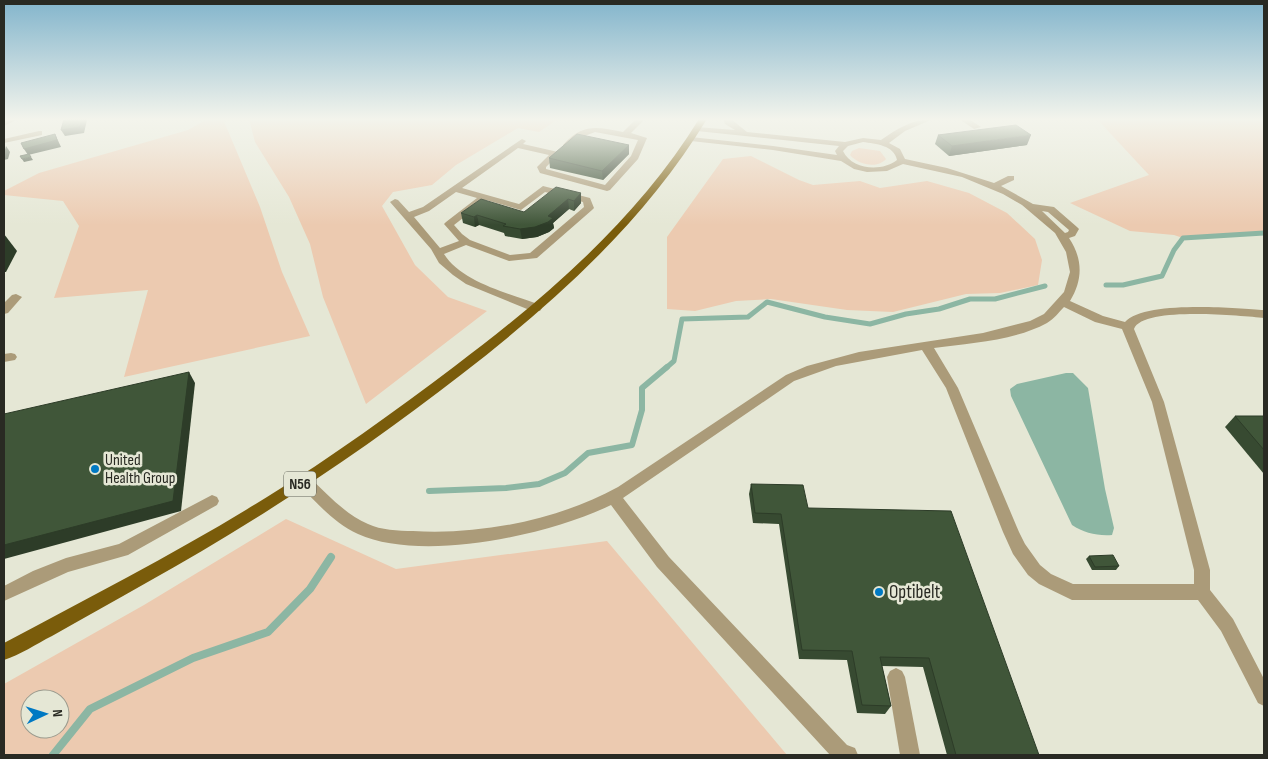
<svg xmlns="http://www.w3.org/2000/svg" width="1268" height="759" viewBox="0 0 1268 759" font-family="'Sofia Sans Condensed',sans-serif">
<rect width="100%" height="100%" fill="#e5e7d5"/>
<g fill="#eccab0" fill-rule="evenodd">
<path d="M207,119H223L260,207L282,272L310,336L124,377L148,290L54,298L79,226L63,201L4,195V191L39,173L188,130Z"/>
<path d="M249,119H558L539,132L518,128L456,165L432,185L393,192L382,206L415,265L448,297L487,311L366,404L323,297L310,244L289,197L255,142Z"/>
<path d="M1097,119H1264V233L1183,238L1174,235L1130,231L1070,203L1149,175Z"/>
<path d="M859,148L880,151L886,159C877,169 859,165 850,155L852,151Z"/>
<path d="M751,156L799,180L813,185L860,181L880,188L927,181L969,193L1007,213L1035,239L1042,260L1038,285L1000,293L966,294L893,312L847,310L771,299L736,301L695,311L667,309V237L723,159Z"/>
<path d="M286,519L396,569L607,541L787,755H4V684L144,605ZM30,699H60V729H30Z"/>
</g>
<path fill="#8cb6a3" d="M1066,373H1073L1088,388L1105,489L1114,528L1112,535C1097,536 1084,533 1072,525L1011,396L1010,389L1017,384Z"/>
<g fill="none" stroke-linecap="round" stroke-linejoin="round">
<g stroke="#8cb6a3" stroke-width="5">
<path d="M1106,285H1123L1162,276L1174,250L1183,238L1264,233"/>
<path d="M666,368L674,361L682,319L748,317L767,302L825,317L870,324L906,314L939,309L970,299H995L1045,286"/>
</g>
<path stroke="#8cb6a3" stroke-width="6" d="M429,491L506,488L539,484L565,473L588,453L632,445L642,410V388L667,367"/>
<path stroke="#8cb6a3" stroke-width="8" d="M53,755L90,709L193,658L268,632L310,589L331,557"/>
<g fill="#ab9b79" fill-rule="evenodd">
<path d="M8,119H18L4,126V121Z"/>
<path d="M636,119H645L631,133L647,138L638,159L610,190L607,191L540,173L537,167L549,155L518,148L462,188L519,204L543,186L590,198L594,208L592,210L537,258L509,261L466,245L444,254C461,282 511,294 540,305L542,308L540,311H532L466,284L453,275L439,263L431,249L390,202L395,199L398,200L409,212L423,207L522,139L526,141L523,144L558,152L559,154L546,167V169L605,185L631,156L638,140L595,132L582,137L570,147L563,145C583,123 597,127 623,132ZM456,192L477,198L446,222L444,224L459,241L440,248L414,217L429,211ZM545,192L583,202L584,207L530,253L510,255L470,240L462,234L454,225L486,200L521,210Z"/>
<path d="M723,119H731L747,132L845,142L863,138L881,140C897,129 912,119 933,119L905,131L889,143L900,149L905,159L947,168L994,183L1008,176H1014V180L1001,186L1033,204L1054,207L1077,227L1079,229L1075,236L1069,238C1083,259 1083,280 1070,301L1103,316L1125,322C1144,300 1236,308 1264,310V318C1241,316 1143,306 1134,329L1164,402L1210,570V590L1233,619L1264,679V706L1258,703L1221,631L1198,600H1072L1039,584L1028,575L1013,554L1003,532L946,388L922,350L836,366L794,381L623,498L669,557L847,745L855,748L858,755H830L657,567L611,505C550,535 422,563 358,534C334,523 317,503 299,485L297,481L299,477L304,475L309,477C327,494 345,514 368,524C381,530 398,531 413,531C481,535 558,520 618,487L786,375L807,366L859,352L983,333L1030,321L1044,314L1064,292L1070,272L1066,252L1055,233L1022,205L1003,194L962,177L903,164L887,171L867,172L854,169L841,161L773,150L691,141L687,139L691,137L773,146L837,155L835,151L839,146L697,131L693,129L697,127L735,130L725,124ZM863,142C876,144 894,145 897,160C882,172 852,170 843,151L848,146ZM1042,211L1048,212L1069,230L1068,232L1065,233ZM1064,307L1095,322L1122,329L1152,402L1194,570V584H1073L1051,574L1040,565L1025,544L1019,532L958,388L934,348C970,343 1014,341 1047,323C1054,319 1059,312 1064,307Z"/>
<path d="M959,119H969L981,127L974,129Z"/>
<path d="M39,131H42V135L4,143V139Z"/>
<path d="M16,294L22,297L8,313L4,314V303L12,295Z"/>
<path d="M11,353L15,354L17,357L15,360L4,362V354Z"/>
<path d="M212,495L217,497L219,501L217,505L128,555L68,572L4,601V586L33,571L66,558L119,544Z"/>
<path d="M896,668L902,671L905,677L920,755H900L887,677L890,671Z"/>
</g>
<path fill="#7a5c0b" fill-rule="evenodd" d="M699,119H707C645,221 555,302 462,374C362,452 257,521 146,583C115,601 83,618 52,636C36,644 20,655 4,660V643C92,596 182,550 267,497C332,457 394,412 455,366C548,296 638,218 699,119Z"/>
</g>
<g fill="#374a31">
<path d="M938,135L1027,145L949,156L935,144Z"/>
<path d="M629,145V154L603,180L550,168L549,158Z"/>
<path d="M581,193V203L574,211L569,209L553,223L554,228L549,232L537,237L522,239L505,236L504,233L479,225L475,227L463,223L461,213L524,212Z"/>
<path d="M1235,416H1264V474L1225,427Z"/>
<path d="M751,484L808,508L1039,755H947L923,667L882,666L891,706L885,714L857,713L847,660L799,659L779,524L753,523L749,494Z"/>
<path d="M1089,556L1119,566L1116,570H1092L1086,559Z"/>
</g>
<g fill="#2d3c28">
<path d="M82,119H86L87,120L84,133L65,136L61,130Z"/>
<path d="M55,134L61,147L28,155L24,149Z"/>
<path d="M1031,135L1027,145L949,156L952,146Z"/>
<path d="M629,145V154L603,180L602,171Z"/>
<path d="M6,146L10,152L8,159L4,160V153Z"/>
<path d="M31,157L33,160L24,162L22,159Z"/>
<path d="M581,193V203L574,211V201Z"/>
<path d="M568,199L569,209L553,223L554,228L549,232L537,237L522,239L520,229Z"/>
<path d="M477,215L479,225L475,227L474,217Z"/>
<path d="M4,234L17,251L6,272H4Z"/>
<path d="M189,372L195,383L181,511L4,559V545Z"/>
</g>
<g fill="#405639" stroke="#2d3c28">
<path d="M64,119H82L80,127L61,130Z"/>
<path d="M1016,125L1031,135L952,146L938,135Z"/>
<path d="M55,134L57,140L24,149L21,143Z"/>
<path d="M577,134L629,145L602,171L549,158Z"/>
<path d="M29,154L31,157L22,159L20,156Z"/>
<path d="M556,187L581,193L574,201L568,199L548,216L553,218L548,222L535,227L520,229L503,226L506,224L477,215L474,217L461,213L481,199L524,212Z"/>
<path d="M189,372L173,501L4,545V414Z"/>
<path d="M1235,416H1264V450Z"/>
<path d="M751,484L803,485L808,508L951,511L1039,755H956L929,658L880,657L891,706L862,705L852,651L802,650L781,514L755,513Z"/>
<path d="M1113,555L1119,566L1095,567L1089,556Z"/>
</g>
<linearGradient id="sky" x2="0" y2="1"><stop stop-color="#83b5cc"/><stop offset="0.53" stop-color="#f3f4ec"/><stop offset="1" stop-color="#f3f4ec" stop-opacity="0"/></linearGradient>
<rect width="1268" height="225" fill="url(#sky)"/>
<g fill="#0079c3" stroke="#e5e7d5" stroke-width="2">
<circle cx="95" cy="469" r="5"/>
<circle cx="879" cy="592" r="5"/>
</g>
<g text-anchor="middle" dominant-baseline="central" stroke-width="5" stroke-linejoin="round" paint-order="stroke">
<rect fill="#e5e7d5" stroke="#616358" stroke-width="1" x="284" y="471.5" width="32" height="25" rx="4"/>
<g font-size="15" font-weight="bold" fill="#292a23">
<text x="300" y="484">N56</text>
</g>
<g font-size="16" fill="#292a23" stroke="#e5e7d5" text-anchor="start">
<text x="105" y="460">United<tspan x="105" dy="18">Health Group</tspan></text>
</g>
<g font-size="19" fill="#292a23" stroke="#e5e7d5" text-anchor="start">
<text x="889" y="592">Optibelt</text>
</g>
</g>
<rect width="1268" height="759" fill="none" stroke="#292a23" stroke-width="10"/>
<g transform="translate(45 714) rotate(86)"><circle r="24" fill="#e5e7d5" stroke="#9a9b8e"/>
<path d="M0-4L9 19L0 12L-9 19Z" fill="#0079c3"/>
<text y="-8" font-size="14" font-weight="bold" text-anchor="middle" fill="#292a23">N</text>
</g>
</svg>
